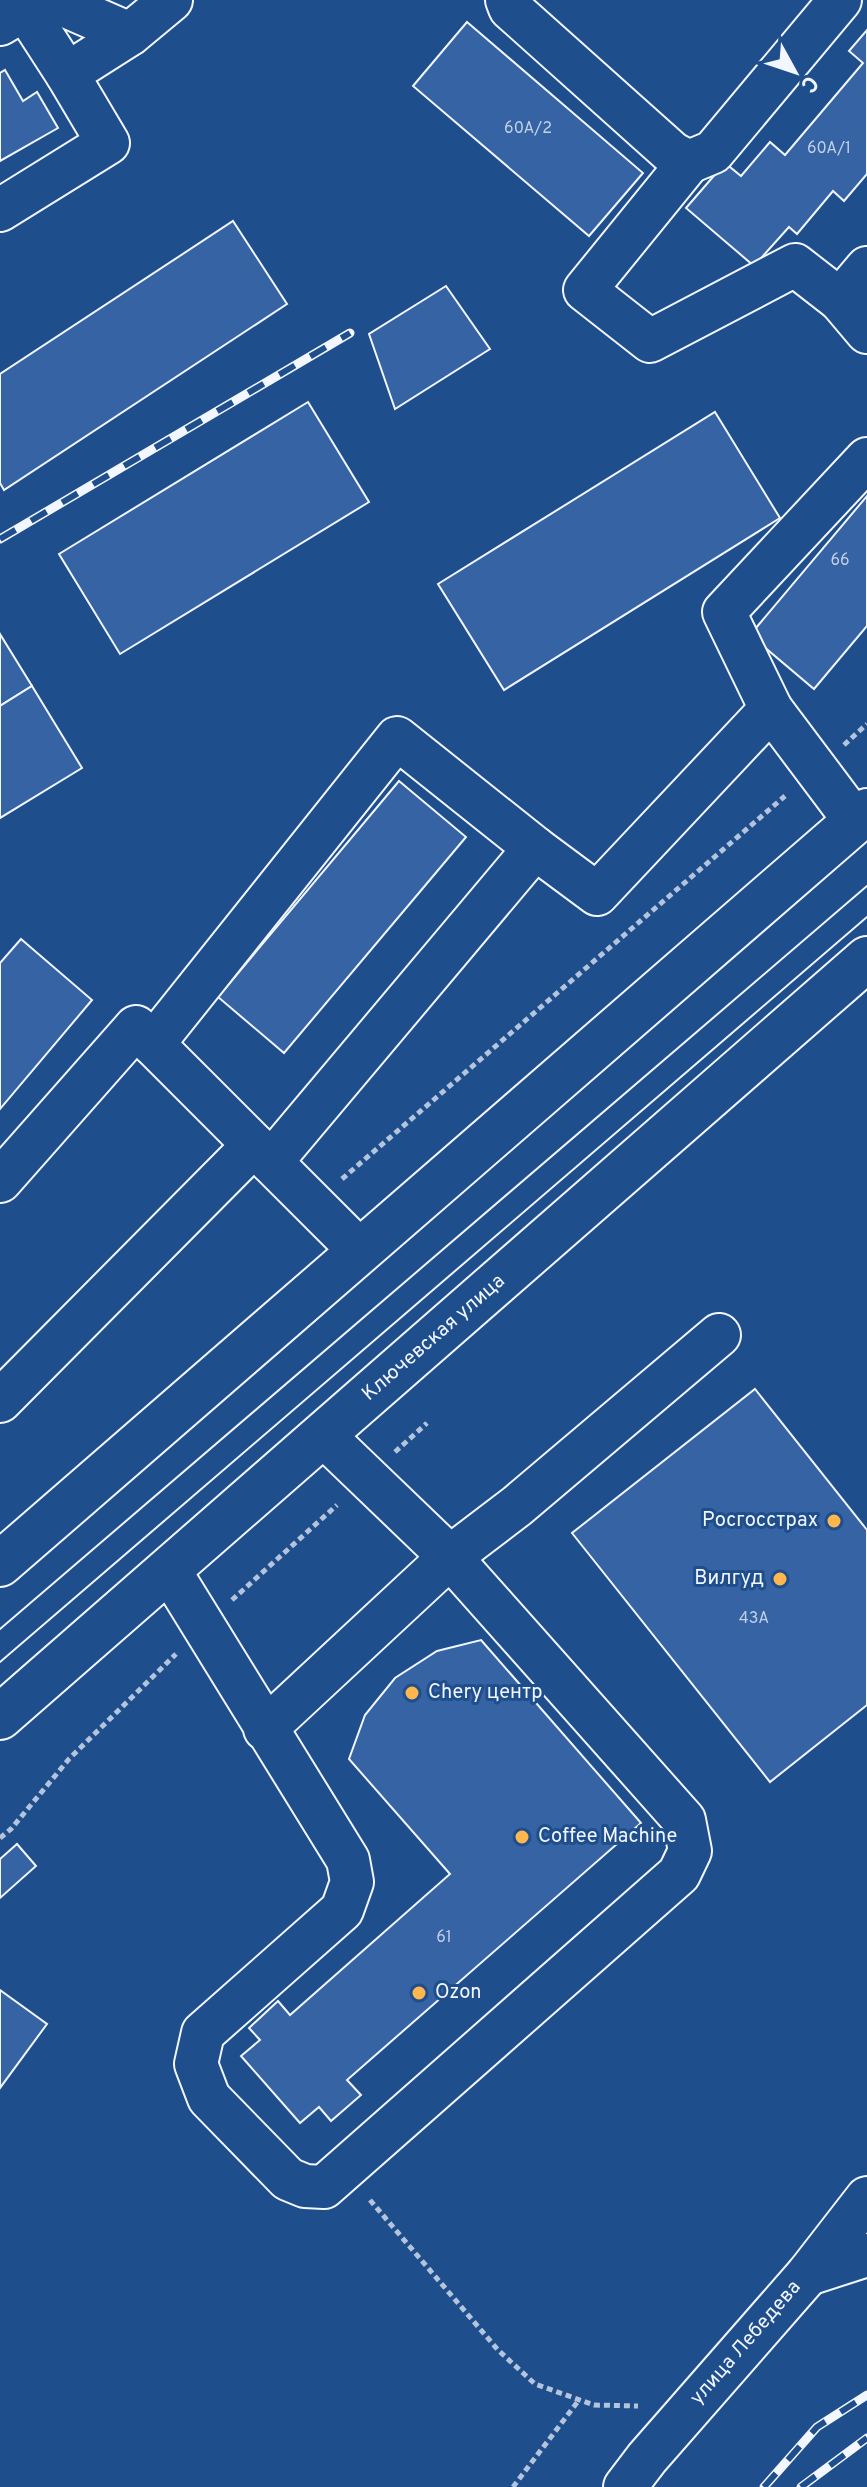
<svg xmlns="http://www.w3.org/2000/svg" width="867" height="2487" viewBox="0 0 867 2487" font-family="Overpass,sans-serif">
<rect width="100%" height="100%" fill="#1f4e8c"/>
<g fill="#3563a3" stroke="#f2f6ff" stroke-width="2">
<path d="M467,22L643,173L589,236L413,86Z"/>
<path d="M867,30V174L844,201L833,191L797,234L789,227L754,266L686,208L725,163L741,176L770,142L785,155L863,63L849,51Z"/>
<path d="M5,70L23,101L37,92L58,128L0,161V73Z"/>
<path d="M233,221L287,304L4,490L0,483V374Z"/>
<path d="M446,286L490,349L395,409L369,334Z"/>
<path d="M308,402L369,502L120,654L59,554Z"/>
<path d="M715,412L780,518L504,690L438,584Z"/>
<path d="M867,496V626L814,689L750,635Z"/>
<path d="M0,634L32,686L0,706Z"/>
<path d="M32,686L82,768L0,818V706Z"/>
<path d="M399,781L466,837L284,1053L218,997Z"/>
<path d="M21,939L92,1000L0,1109V963Z"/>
<path d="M755,1389L867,1530V1705L770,1782L572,1533Z"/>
<path d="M481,1640L641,1823L347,2080L361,2095L331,2121L319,2107L300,2123L241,2056L260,2040L249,2028L278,2001L290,2015L450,1874L349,1759L365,1715L395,1678L437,1651Z"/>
<path d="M17,1844L36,1866L0,1898V1859Z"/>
<path d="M0,1990L47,2024L0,2088Z"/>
</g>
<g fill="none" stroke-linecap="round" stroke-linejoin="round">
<g stroke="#f2f6ff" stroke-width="46">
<g id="minor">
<path d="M52,0L130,34"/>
<path d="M507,0L510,8L672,153L689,162L713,152L840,0"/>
<path d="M0,24L25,9L67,74"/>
<path d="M689,162L585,290L650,341L795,265L840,300"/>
<path d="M0,210L108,143L67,74L130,34L171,0"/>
<path d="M867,268L840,300L867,332"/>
<path d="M855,821L771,709L724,612L867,459"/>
<path d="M535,848L597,894L771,709"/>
<path d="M153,1044L397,738L535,848L271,1162"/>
<path d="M0,1181L136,1027L360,1251"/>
<path d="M0,1401L254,1145"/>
<path d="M323,1435L450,1557L517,1506L719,1335"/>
<path d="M169,1570L348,1860L352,1882L342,1910L203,2033L196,2064L209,2098L288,2179L305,2186L324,2187L679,1874L690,1851L684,1820L450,1557L265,1729"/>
<path d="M808,2274L867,2255"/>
<path d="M625,2487L647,2458L808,2274L867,2198"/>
</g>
</g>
<g stroke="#f2f6ff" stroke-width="48">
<g id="major">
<path d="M0,1564L867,811"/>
<path d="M0,1717L867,959"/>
</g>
</g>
<g stroke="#b3c4dc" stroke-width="5" stroke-dasharray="6 4" stroke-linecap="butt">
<path d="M844,745L867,724"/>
<path d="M342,1179L785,796"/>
<path d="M395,1452L427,1423"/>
<path d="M232,1600L337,1505"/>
<path d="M0,1838L11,1829L69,1759L176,1654"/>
<path d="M370,2200L498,2350L535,2384L594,2405L638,2406"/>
<path d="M513,2487L579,2400"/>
</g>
<use href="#minor" stroke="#1f4e8c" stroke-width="42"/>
<use href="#major" stroke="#1f4e8c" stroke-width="44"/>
<g stroke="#f2f6ff" stroke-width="2">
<path d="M0,1629L867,886"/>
<path d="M0,1662L867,917"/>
</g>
<g stroke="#f2f6ff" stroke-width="9">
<g id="rail">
<path d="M0,539L350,333"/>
<path d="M764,2487L817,2427L867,2395"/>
<path d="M801,2487L867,2438"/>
</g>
</g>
<use href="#rail" stroke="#1f4e8c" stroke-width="6" stroke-dasharray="18" stroke-linecap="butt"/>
</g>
<g fill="#ffb74d" stroke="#1f4e8c" stroke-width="3">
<circle cx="834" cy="1521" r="8"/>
<circle cx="780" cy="1579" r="8"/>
<circle cx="412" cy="1693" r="8"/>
<circle cx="522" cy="1837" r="8"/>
<circle cx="419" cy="1993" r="8"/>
</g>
<g text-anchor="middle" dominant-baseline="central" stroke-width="6" stroke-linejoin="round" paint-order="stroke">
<g font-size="16" fill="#c3d1e8">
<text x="528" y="129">60А/2</text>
<text x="829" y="149">60А/1</text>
<text x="840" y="561">66</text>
<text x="754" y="1619">43А</text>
<text x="444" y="1938">61</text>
</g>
<g font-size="20" fill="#f2f6ff" stroke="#1f4e8c">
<text transform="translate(434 1338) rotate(-41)">Ключевская улица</text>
<text transform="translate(746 2343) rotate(-49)">улица Лебедева</text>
</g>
<g font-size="20" fill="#f2f6ff" stroke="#1f4e8c" text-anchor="start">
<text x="818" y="1521" text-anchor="end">Росгосстрах</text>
<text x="764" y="1579" text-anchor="end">Вилгуд</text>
<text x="428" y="1693">Chery центр</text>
<text x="538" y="1837">Coffee Machine</text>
<text x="435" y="1993">Ozon</text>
</g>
</g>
<g transform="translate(795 72) rotate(130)" stroke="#1f4e8c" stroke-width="6" paint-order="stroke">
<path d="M0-6L14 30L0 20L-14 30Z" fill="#f2f6ff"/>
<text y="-12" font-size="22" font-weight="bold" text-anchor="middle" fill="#f2f6ff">С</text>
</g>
</svg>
